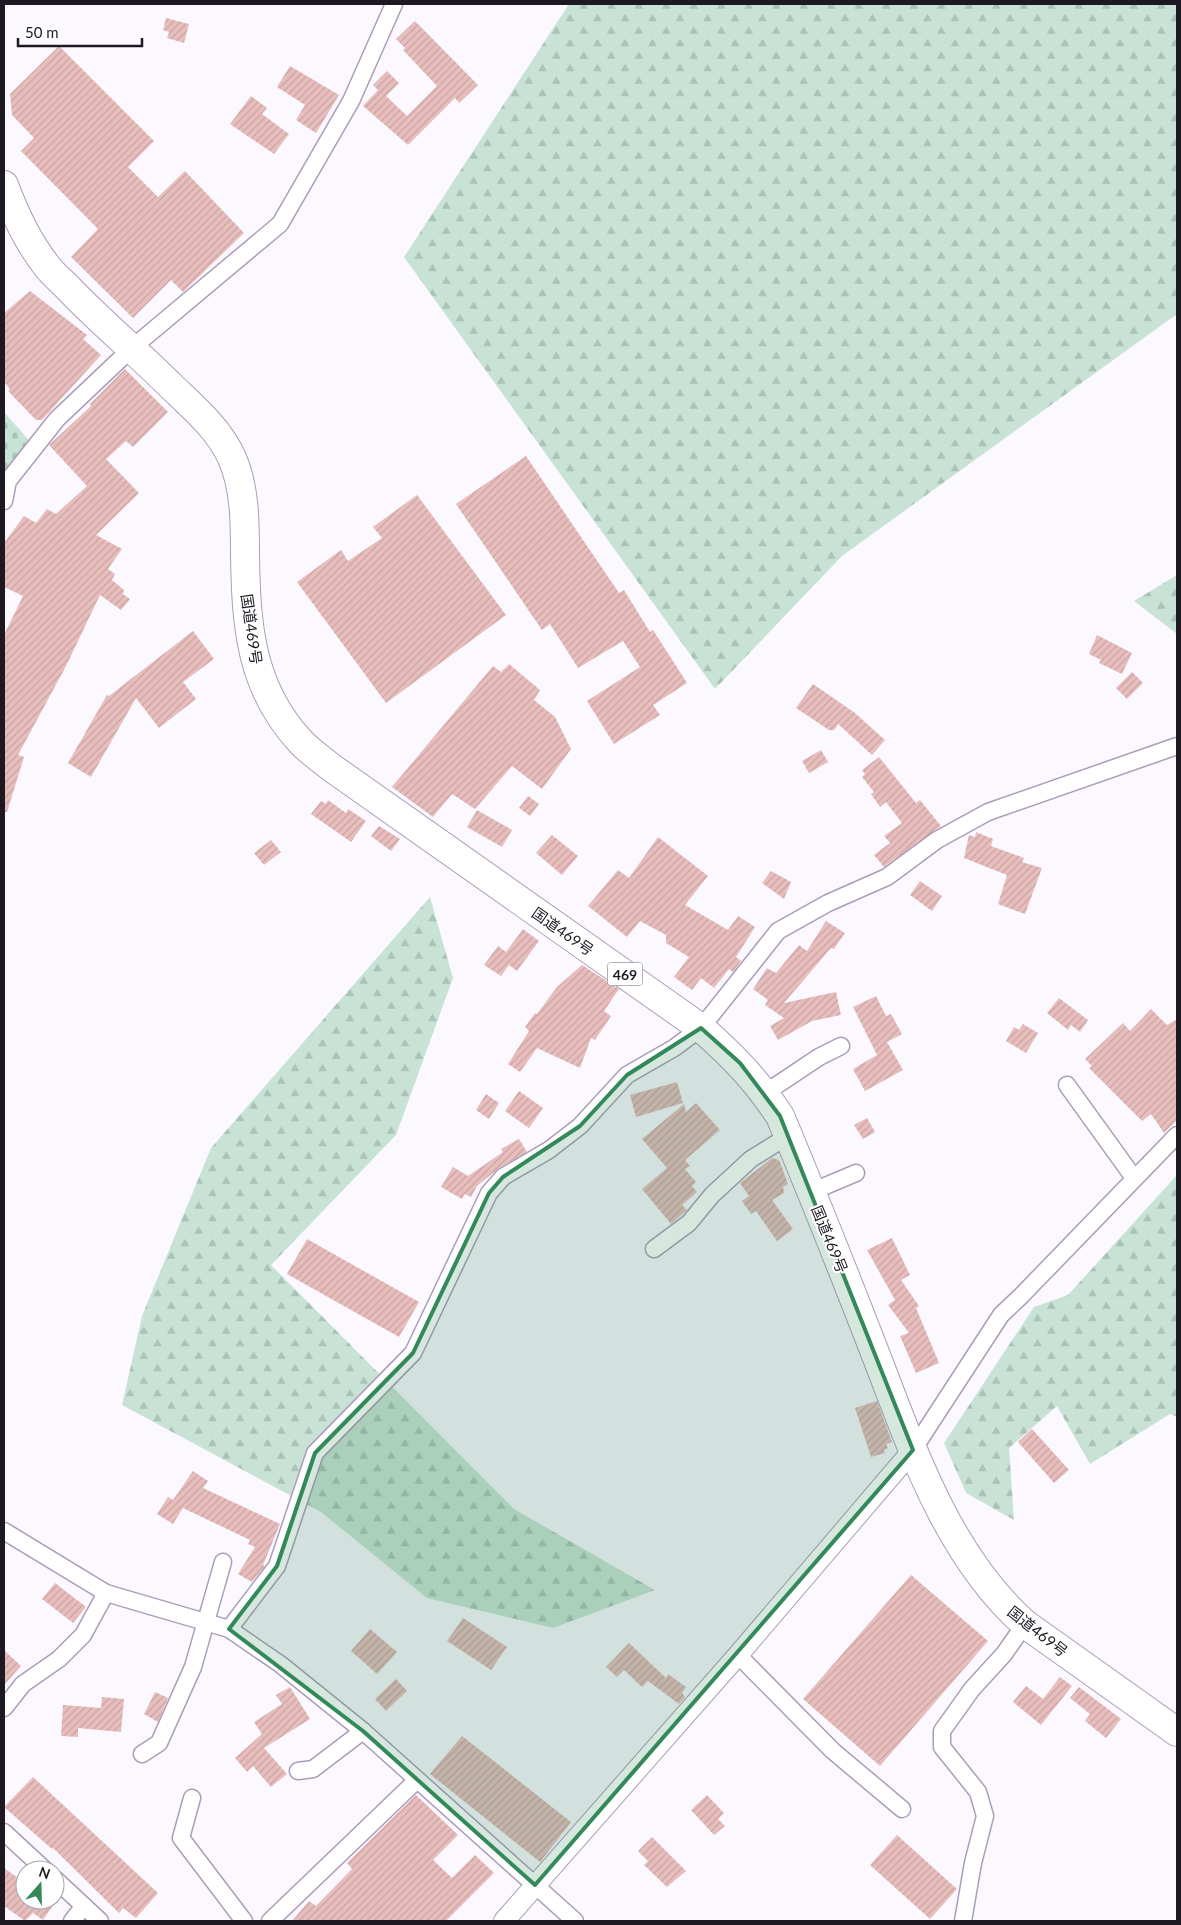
<svg xmlns="http://www.w3.org/2000/svg" width="1181" height="1925" viewBox="0 0 1181 1925" font-family="Lato,'Noto Sans JP',sans-serif">
<defs>
<pattern id="forest-firs" width="22" height="20" patternUnits="userSpaceOnUse" patternTransform="scale(1.25)"><rect width="22" height="20" fill="#c8e3d5"/><path d="M5 1l3.5 6h-7zM16 11l3.5 6h-7z" fill="#abc2b7"/></pattern>
<pattern id="cemetery-stones" width="16" height="16" patternUnits="userSpaceOnUse" patternTransform="scale(1.25)"><rect width="16" height="16" fill="#c8e3d5"/><path d="M2 7V4a2 2 0 0 1 4 0v3zM10 15v-3a2 2 0 0 1 4 0v3z" fill="#abc2b7"/></pattern>
<pattern id="building-hatch" width="6" height="6" patternUnits="userSpaceOnUse" patternTransform="scale(1.25)"><rect width="6" height="6" fill="#e8bebd"/><path d="M-1 1l2-2M0 6l6-6M5 7l2-2" fill="none" stroke="#c7a3a2"/></pattern>
</defs>
<rect width="100%" height="100%" fill="#fcf8ff"/>
<g fill="url(#forest-firs)">
<path d="M569,4H1177V314L842,556L715,689L404,257Z"/>
<path d="M1177,575V634L1134,601Z"/>
<path d="M430,897L453,978L396,1135L271,1265L514,1509L655,1590L553,1628L427,1598L321,1512L122,1405L142,1316L211,1148Z"/>
<path d="M1177,1175V1417L1170,1414L1090,1464L1057,1406L1009,1448L1014,1520L966,1493L944,1443L1034,1307L1068,1295Z"/>
</g>
<path fill="url(#cemetery-stones)" d="M4,412L35,447L4,484Z"/>
<g fill="url(#building-hatch)">
<path d="M166,18L189,24L184,43L167,38L169,32L163,30Z"/>
<path d="M415,21L478,85L459,103L455,98L408,145L363,106L378,90L373,85L387,71L399,83L386,96L407,116L437,86L403,50L405,48L396,39Z"/>
<path d="M59,46L154,141L128,167L158,197L185,171L244,233L183,292L171,280L133,318L71,257L98,229L21,151L34,138L12,115L10,94Z"/>
<path d="M290,66L339,95L316,133L296,120L305,105L277,87Z"/>
<path d="M251,96L267,108L262,114L289,134L274,154L230,124Z"/>
<path d="M30,291L87,335L83,339L101,355L42,420H36L8,391L10,389L4,382V313Z"/>
<path d="M125,369L168,412L133,447L126,441L106,459L139,493L96,535L122,549L108,569L115,574L112,580L124,590L123,594L130,599L121,610L100,595L66,666L18,755L24,757L7,812H4V635L23,596L4,587V543L24,516L36,523L47,509L56,514L87,486L49,445L91,406L90,404Z"/>
<path d="M526,456L619,593L624,590L650,632L653,630L687,683L653,705L660,715L614,744L587,701L640,667L623,641L578,668L550,624L542,630L456,504Z"/>
<path d="M417,495L506,615L386,703L297,582L341,550L348,561L382,538L373,527Z"/>
<path d="M193,631L214,659L183,682L196,699L159,728L136,698L91,777L68,763L107,695L109,696Z"/>
<path d="M1097,635L1132,653L1122,674L1099,663L1101,660L1089,654Z"/>
<path d="M509,664L540,690L534,700L555,717L571,749L542,789L512,766L475,809L452,794L433,817L392,787L493,666L501,672Z"/>
<path d="M1132,672L1143,683L1127,699L1116,688Z"/>
<path d="M813,684L855,713L885,740L872,755L838,724L834,730H829L796,708Z"/>
<path d="M821,750L828,762L809,773L802,761Z"/>
<path d="M879,757L916,803L920,800L941,826L884,867L874,855L890,843L884,836L902,823L886,802L880,807L871,794L874,792L862,777L865,774L862,770Z"/>
<path d="M528,796L539,804L530,816L519,808Z"/>
<path d="M328,800L346,813L348,809L366,821L351,842L311,814L321,801L326,804Z"/>
<path d="M477,810L512,830L502,847L467,827Z"/>
<path d="M379,826L400,839L391,851L371,836Z"/>
<path d="M976,832L993,839L991,846L1024,858L1022,862L1042,868L1025,914L998,904L1007,875L964,858L969,835L975,837Z"/>
<path d="M552,835L578,856L562,875L536,853Z"/>
<path d="M658,837L708,876L685,905L728,930L738,916L755,927L736,957L741,961L733,972L729,969L714,988L701,978L692,990L674,977L689,957L666,943V935L640,921L627,937L588,906L618,870L629,878Z"/>
<path d="M271,840L281,852L264,865L254,853Z"/>
<path d="M771,871L791,882L784,899L762,883Z"/>
<path d="M920,881L942,896L932,911L910,895Z"/>
<path d="M826,921L845,933L834,949L831,948L784,1003L836,992L841,1015L812,1021L778,1040L770,1026L784,1018L765,1005L768,1000L753,989L767,968L776,973L799,945L807,951Z"/>
<path d="M523,929L539,941L517,971L509,965L501,976L484,965L498,946L506,952Z"/>
<path d="M582,965L619,989L604,1011L611,1016L595,1040L591,1038L580,1068L537,1048L520,1072L508,1064L529,1031L525,1027L535,1013L537,1014L557,987Z"/>
<path d="M876,996L886,1016L891,1014L902,1034L887,1042L903,1070L865,1091L853,1069L877,1055L853,1007Z"/>
<path d="M1059,998L1088,1020L1080,1032L1071,1025L1068,1030L1047,1013Z"/>
<path d="M1151,1009L1167,1025L1177,1019V1120L1164,1133L1151,1114L1142,1121L1089,1068L1092,1066L1085,1059L1123,1023L1130,1031Z"/>
<path d="M1023,1024L1038,1033L1026,1053L1006,1041L1014,1027L1019,1030Z"/>
<path d="M677,1082L683,1103L636,1117L630,1095Z"/>
<path d="M519,1091L543,1108L529,1128L505,1111Z"/>
<path d="M486,1094L499,1103L489,1119L476,1110Z"/>
<path d="M696,1103L720,1130L685,1160L690,1166L685,1169L696,1182L692,1186L697,1192L682,1205L687,1210L671,1224L642,1189L667,1168L642,1139L684,1104L686,1112Z"/>
<path d="M867,1118L875,1132L863,1139L854,1125Z"/>
<path d="M519,1139L527,1152L498,1169L477,1186L471,1197L465,1194L462,1199L441,1187L453,1167L468,1176L503,1152L501,1149Z"/>
<path d="M772,1158L779,1160L788,1184L783,1187L784,1193L772,1200L793,1229L777,1241L756,1211L751,1214L742,1201L749,1196L740,1183Z"/>
<path d="M892,1238L910,1275L901,1280L919,1306L916,1308L939,1363L916,1373L900,1336L909,1333L888,1305L895,1300L867,1250Z"/>
<path d="M307,1239L419,1302L399,1337L287,1274Z"/>
<path d="M877,1401L892,1442L886,1444L888,1448L884,1450L885,1453L871,1457L855,1408Z"/>
<path d="M1032,1429L1069,1470L1054,1483L1018,1442Z"/>
<path d="M193,1471L208,1481L203,1488L280,1524L263,1565L265,1566L252,1582L238,1574L255,1547L248,1544L250,1540L183,1508L173,1524L157,1514L168,1497L173,1500Z"/>
<path d="M911,1575L988,1641L880,1766L803,1699Z"/>
<path d="M55,1583L86,1607L73,1623L42,1599Z"/>
<path d="M463,1618L507,1647L491,1670L447,1641Z"/>
<path d="M370,1629L397,1652L377,1674L351,1651Z"/>
<path d="M629,1643L666,1678L668,1674L686,1687L682,1693L685,1697L679,1704L648,1681L642,1687L624,1670L617,1677L606,1667Z"/>
<path d="M4,1650L21,1666L4,1685Z"/>
<path d="M1060,1677L1072,1686L1041,1725L1013,1702L1026,1686L1043,1699Z"/>
<path d="M396,1679L407,1691L386,1711L375,1699Z"/>
<path d="M290,1687L310,1719L264,1748L287,1774L271,1787L253,1766L247,1772L235,1758L262,1734L254,1722L282,1704L276,1695Z"/>
<path d="M1079,1687L1121,1719L1106,1738L1085,1721L1090,1714L1070,1698Z"/>
<path d="M155,1692L168,1698L158,1722L144,1714Z"/>
<path d="M102,1697L124,1699L121,1732L78,1728V1737L61,1736L63,1705L101,1708Z"/>
<path d="M462,1736L571,1822L540,1862L430,1774Z"/>
<path d="M33,1777L158,1893L136,1918L123,1908L119,1913L53,1848L52,1849L4,1807Z"/>
<path d="M416,1795L458,1835L433,1860L452,1878L475,1855L494,1873L446,1921H292L309,1901L316,1906L352,1869L347,1863Z"/>
<path d="M707,1795L724,1813L718,1819L725,1826L714,1835L691,1810Z"/>
<path d="M897,1835L957,1889L930,1919L870,1865Z"/>
<path d="M652,1837L686,1871L667,1887L644,1865L648,1861L638,1851Z"/>
<path d="M4,1868L25,1883V1900H57L43,1920L33,1913L25,1921L4,1906Z"/>
</g>
<g fill="none" stroke-linecap="round" stroke-linejoin="round">
<g stroke="#ac9cb9" stroke-width="19">
<g id="minor">
<path d="M4,501L8,481L57,419L132,348L280,224L351,101L394,4"/>
<path d="M1067,1085L1134,1178"/>
<path d="M765,1093L819,1057L841,1046"/>
<path d="M811,1192L856,1173"/>
<path d="M654,1249L689,1223L712,1195L751,1159L788,1136"/>
<path d="M913,1450L1001,1315L1021,1296L1177,1135"/>
<path d="M4,1531L106,1593L229,1629L280,1664L363,1731L575,1921"/>
<path d="M229,1629L277,1566L315,1453L413,1353L489,1193L503,1177L549,1150L580,1126L627,1075L674,1048L701,1028L778,931L828,903L887,877L937,840L988,812L1177,746"/>
<path d="M738,1655L833,1751L902,1809"/>
<path d="M4,1708L23,1684L59,1659L83,1635L106,1593"/>
<path d="M142,1754L159,1743L193,1667L223,1562"/>
<path d="M298,1771L313,1769L363,1731"/>
<path d="M192,1798L181,1838L244,1921"/>
<path d="M4,1832L45,1870"/>
<path d="M55,1879L100,1921"/>
<path d="M72,1921L84,1906"/>
<path d="M270,1921L417,1780"/>
<path d="M963,1921L973,1863L985,1816L978,1792L942,1747V1731L972,1689L1004,1654L1025,1624"/>
</g>
</g>
<g stroke="#ac9cb9" stroke-width="22">
<path id="tertiary" d="M504,1921L738,1655L913,1450"/>
</g>
<g stroke="#ac9cb9" stroke-width="30">
<path id="trunk" d="M4,185C14,212 28,242 46,265C53,275 64,283 72,292C104,325 139,354 171,386C193,407 219,429 232,458C245,488 245,522 245,554C246,624 250,687 300,741C309,751 321,759 332,768L701,1028C734,1057 756,1080 780,1116C812,1192 842,1268 872,1345C910,1442 945,1553 1025,1624L1177,1732"/>
</g>
<use href="#minor" stroke="#fff" stroke-width="16"/>
<use href="#tertiary" stroke="#fff" stroke-width="20"/>
<use href="#trunk" stroke="#fff" stroke-width="28"/>
</g>
<path fill="#34895b" fill-opacity="0.2" stroke="#34895b" stroke-width="4" stroke-linejoin="round" d="M701,1028L740,1063L780,1116L913,1450L535,1885L363,1731L229,1629L277,1566L315,1453L413,1353L489,1193L503,1177L580,1126L627,1075Z"/>
<g text-anchor="middle" dominant-baseline="central" stroke-width="4" stroke-linejoin="round" paint-order="stroke">
<rect fill="#fff" stroke="#615d64" stroke-width="1" x="607.5" y="962.5" width="35" height="23" rx="4"/>
<g font-size="14" font-weight="bold" fill="#1d1822">
<text x="625" y="974">469</text>
</g>
<g font-size="15" fill="#1d1822" stroke="#fff">
<text transform="translate(252 629) rotate(82)">国道469号</text>
<text transform="translate(563 931) rotate(35)">国道469号</text>
<text transform="translate(830 1239) rotate(68)">国道469号</text>
<text transform="translate(1038 1631) rotate(38)">国道469号</text>
</g>
</g>
<rect width="1181" height="1925" fill="none" stroke="#1d1822" stroke-width="10"/>
<g transform="translate(40 1885) rotate(20)"><circle r="24" fill="#ffffff" stroke="#a5a3a7"/>
<path d="M0-4L9 19L0 12L-9 19Z" fill="#34895b"/>
<text y="-8" font-size="14" font-weight="bold" text-anchor="middle" fill="#1d1822">N</text>
</g>
<path d="M18 38v8h124v-8" fill="none" stroke="#1d1822" stroke-width="2.5"/>
<text x="25" y="38" font-size="15" fill="#1d1822" stroke="#ffffff" stroke-width="4" paint-order="stroke">50 m</text>
</svg>
